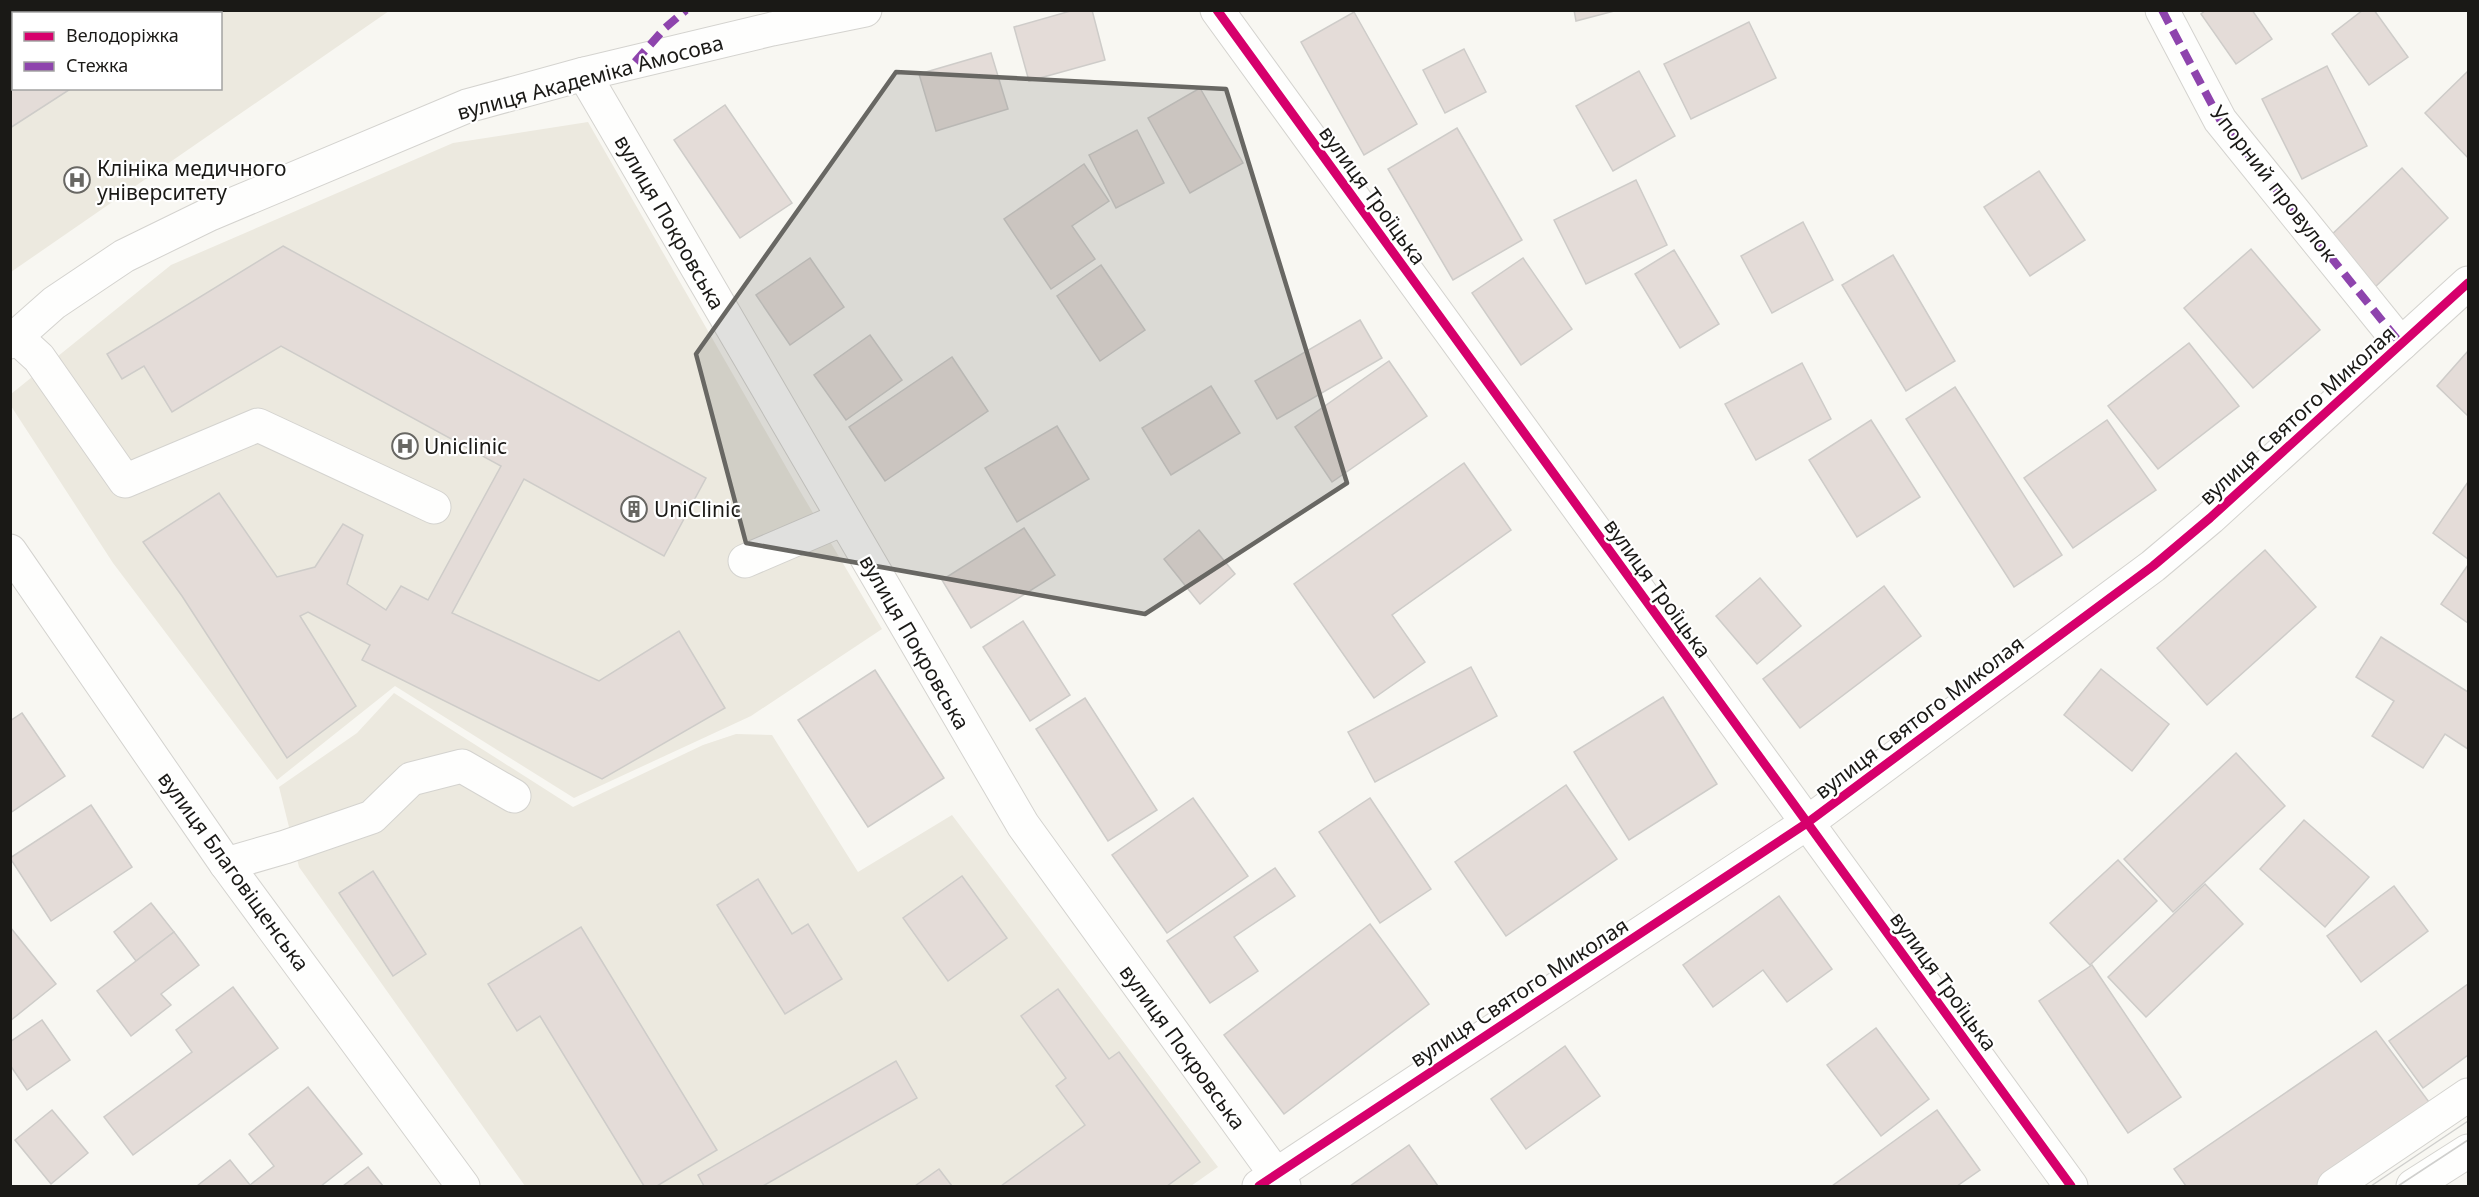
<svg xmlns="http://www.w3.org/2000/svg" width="2479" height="1197" viewBox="0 0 2479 1197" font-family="'Noto Sans',sans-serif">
<rect width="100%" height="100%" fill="#f8f7f2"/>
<g fill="#ece9df" fill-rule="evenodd">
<path d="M11,11H389L11,272ZM14,14H220V88H14Z"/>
<path d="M588,122L797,486L882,629L751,716L574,798L395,686L277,780L113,563L11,406V394L171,265L453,143Z"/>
<path d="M394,693L573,807L703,745L736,734L772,735L858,872L952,815L1218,1167L1191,1186H525L299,867L279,787L357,733Z"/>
</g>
<g fill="#e4dcd8" stroke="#ceccc9" stroke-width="1.5">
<path d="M10,10H78L81,14H14V88H72L10,128Z"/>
<path d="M1074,10H1092L1105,60L1029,81L1014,27Z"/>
<path d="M1574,10H1618L1576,21Z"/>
<path d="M2206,10H2252L2272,39L2236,64L2201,14Z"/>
<path d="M2363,10H2374L2408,57L2369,85L2332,34Z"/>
<path d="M1354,12L1417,124L1364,155L1301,42Z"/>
<path d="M1749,22L1776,78L1691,119L1664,64Z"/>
<path d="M1464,49L1486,92L1445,113L1423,70Z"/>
<path d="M991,53L1008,109L936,131L919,74Z"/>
<path d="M2327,66L2367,146L2302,179L2262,99Z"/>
<path d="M1639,71L1675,136L1613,171L1576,106Z"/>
<path d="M2468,71V158L2425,113Z"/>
<path d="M1200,88L1243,163L1190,193L1148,118Z"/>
<path d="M725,105L792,203L740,238L674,140Z"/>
<path d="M1457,128L1522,240L1453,280L1388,169Z"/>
<path d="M1137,130L1164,183L1116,208L1089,155Z"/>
<path d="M1084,164L1109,201L1072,226L1095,259L1051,289L1004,219Z"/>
<path d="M2402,168L2448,218L2373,289L2327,239Z"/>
<path d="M2039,171L2085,240L2030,276L1984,207Z"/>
<path d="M1636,180L1667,245L1586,284L1554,220Z"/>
<path d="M1803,222L1833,280L1772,313L1741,256Z"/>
<path d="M283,246L706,478L664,556L524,479L452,613L599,681L679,631L725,708L602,779L362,660L370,645L308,612L300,616L356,706L287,758L182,596L143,542L219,493L277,577L315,567L343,524L363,535L347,584L386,610L401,586L428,600L501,466L281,346L172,412L144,366L122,379L107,354Z"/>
<path d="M2251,249L2320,330L2253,388L2184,308Z"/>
<path d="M1674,250L1719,324L1680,348L1635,274Z"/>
<path d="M1893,255L1955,361L1906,391L1842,285Z"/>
<path d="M810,258L844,307L790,345L756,295Z"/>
<path d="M1523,258L1572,329L1521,365L1472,293Z"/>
<path d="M1101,265L1145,330L1100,361L1057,296Z"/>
<path d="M1360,320L1382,358L1277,419L1255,381Z"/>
<path d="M870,335L902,380L846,420L814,375Z"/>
<path d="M2189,343L2239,406L2158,469L2108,406Z"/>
<path d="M2468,351V416L2437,386Z"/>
<path d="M952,357L988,411L885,481L849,427Z"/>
<path d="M1389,361L1427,416L1332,482L1295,427Z"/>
<path d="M1802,363L1831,419L1756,460L1725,404Z"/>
<path d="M1211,386L1240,433L1171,475L1142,428Z"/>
<path d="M1955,387L2062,555L2014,587L1906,419Z"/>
<path d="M1871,420L1920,497L1857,537L1809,460Z"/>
<path d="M2107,420L2156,490L2073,548L2024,478Z"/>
<path d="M1057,426L1089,479L1017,522L985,468Z"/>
<path d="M1464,463L1511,530L1392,615L1425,662L1374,698L1294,584Z"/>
<path d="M2468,482V559L2433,533Z"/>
<path d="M1024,528L1055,575L971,628L942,580Z"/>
<path d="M1199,530L1235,574L1200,604L1164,559Z"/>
<path d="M2265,550L2316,607L2207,705L2157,648Z"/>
<path d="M2468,565V623L2441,604Z"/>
<path d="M1760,578L1801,626L1757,664L1716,616Z"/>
<path d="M1884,586L1921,636L1800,728L1763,679Z"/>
<path d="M1023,621L1070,695L1030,721L983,647Z"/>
<path d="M2381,637L2468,692V749L2445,734L2423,768L2372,736L2394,701L2356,677Z"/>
<path d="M1471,667L1497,716L1375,782L1348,732Z"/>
<path d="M2101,669L2169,724L2132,771L2064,715Z"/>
<path d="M875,670L944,778L868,827L798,720Z"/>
<path d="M1663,697L1717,784L1629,840L1574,752Z"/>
<path d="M1085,698L1157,810L1108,841L1036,729Z"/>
<path d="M22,713L65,776L10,813V721Z"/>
<path d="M2236,753L2285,806L2173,912L2124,859Z"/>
<path d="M1566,785L1617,859L1506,936L1455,862Z"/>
<path d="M1193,798L1248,876L1167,933L1112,855Z"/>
<path d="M1370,798L1431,889L1380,923L1319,832Z"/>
<path d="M91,805L132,867L51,921L10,858Z"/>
<path d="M2304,820L2369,877L2325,927L2260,869Z"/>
<path d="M2118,860L2157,901L2090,965L2050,923Z"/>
<path d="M1275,868L1295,896L1234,937L1258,971L1210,1003L1167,941Z"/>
<path d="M373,871L426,954L393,976L339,893Z"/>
<path d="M962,876L1007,938L948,981L903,918Z"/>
<path d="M758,879L792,934L808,924L842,979L785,1014L717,905Z"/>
<path d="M2205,884L2243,924L2146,1017L2108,977Z"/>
<path d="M2394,886L2428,931L2361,982L2327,936Z"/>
<path d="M1779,896L1832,969L1787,1002L1763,970L1713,1007L1683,965Z"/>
<path d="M151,903L174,932L136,961L114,932Z"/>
<path d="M1370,924L1429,1004L1284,1114L1224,1035Z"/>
<path d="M10,927L56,984L10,1021Z"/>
<path d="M581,927L717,1150L657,1186H644L540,1016L517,1031L488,984Z"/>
<path d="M174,932L199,965L161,994L171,1005L131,1036L97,991Z"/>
<path d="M2092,965L2181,1097L2128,1133L2039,1001Z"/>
<path d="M2468,984V1055L2423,1088L2389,1041Z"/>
<path d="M233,987L278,1048L133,1155L104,1117L192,1052L176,1030Z"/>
<path d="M1058,989L1109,1059L1119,1052L1200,1162L1167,1186H1001L1085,1125L1056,1086L1066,1078L1021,1016Z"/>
<path d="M42,1020L70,1060L27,1090L10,1065V1042Z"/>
<path d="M1876,1028L1929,1099L1881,1136L1827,1065Z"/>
<path d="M2376,1031L2432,1106L2317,1186H2186L2174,1169Z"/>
<path d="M1565,1046L1600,1096L1526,1149L1491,1099Z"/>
<path d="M896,1061L917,1098L763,1186H704L698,1175Z"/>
<path d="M308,1087L362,1154L321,1186H197L230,1160L250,1185L274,1166L249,1134Z"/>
<path d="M52,1110L88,1153L51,1184L15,1140Z"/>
<path d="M1937,1110L1980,1170L1957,1186H1832Z"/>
<path d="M1409,1145L1438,1186H1350Z"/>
<path d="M368,1167L383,1186H343Z"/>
<path d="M939,1169L952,1186H915Z"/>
</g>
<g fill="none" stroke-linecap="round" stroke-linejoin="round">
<g stroke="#d4d3cf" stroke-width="35">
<g id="minor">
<path d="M1217,10L2071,1186"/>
<path d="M2162,10L2220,120L2401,344"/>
<path d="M584,74L1023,825L1284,1186"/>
<path d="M16,337L39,358L125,481L258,425L434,507"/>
<path d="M10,342L54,303L124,256L210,214L467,106L584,74L772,29L865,10"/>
<path d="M10,551L226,864L463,1186"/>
<path d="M745,561L843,519"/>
<path d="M226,864L285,847L372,817L411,779L462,766L514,796"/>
<path d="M1259,1186L1807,823L2153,566L2210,518L2468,283"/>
<path d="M2334,1186L2468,1095"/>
<path d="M2413,1186L2468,1151"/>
</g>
</g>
<use href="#minor" stroke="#fefefd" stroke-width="33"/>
<g stroke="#cfcfcd" stroke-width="1.5">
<path d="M2371,1186L2468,1121"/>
<path d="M2398,1186L2468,1140"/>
</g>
<g stroke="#8e44ad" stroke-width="8" stroke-dasharray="15 8" stroke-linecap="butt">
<path d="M2162,10L2220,120L2401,344"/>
<path d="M635,62L665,28L686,10"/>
</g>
<g stroke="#fff" stroke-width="13">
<g id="cycleway">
<path d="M1217,10L2071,1186"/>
<path d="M1259,1186L1807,823L2153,566L2210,518L2468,283"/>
</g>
</g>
<use href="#cycleway" stroke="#d6006c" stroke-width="9"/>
</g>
<path fill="#686763" fill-opacity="0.2" stroke="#686763" stroke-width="4.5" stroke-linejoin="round" d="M896,72L1226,89L1347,483L1145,614L746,543L696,354Z"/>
<defs>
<g id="hospital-ring" transform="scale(1.35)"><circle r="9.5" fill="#fff" stroke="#686763" stroke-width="1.5"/><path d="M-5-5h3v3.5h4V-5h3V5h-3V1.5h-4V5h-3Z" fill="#686763"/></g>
<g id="building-ring" transform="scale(1.35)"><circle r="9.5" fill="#fff" stroke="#686763" stroke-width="1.5"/><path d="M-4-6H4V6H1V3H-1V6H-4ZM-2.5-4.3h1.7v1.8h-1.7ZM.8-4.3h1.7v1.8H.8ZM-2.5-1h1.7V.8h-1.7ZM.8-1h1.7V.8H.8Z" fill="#686763"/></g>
</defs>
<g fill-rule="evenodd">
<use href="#hospital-ring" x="77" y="180"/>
<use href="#hospital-ring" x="405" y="446"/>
<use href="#building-ring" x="634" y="509"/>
</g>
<g text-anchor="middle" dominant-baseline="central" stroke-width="4.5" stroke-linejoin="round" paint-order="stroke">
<g font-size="21" fill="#1a1916" stroke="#fff">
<text transform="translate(590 77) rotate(-15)">вулиця Академіка Амосова</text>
<text transform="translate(2274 183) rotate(52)">Упорний провулок</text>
<text transform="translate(1373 195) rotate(54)">вулиця Троїцька</text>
<text transform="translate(670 222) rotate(60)">вулиця Покровська</text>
<text transform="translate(2297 415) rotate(-42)">вулиця Святого Миколая</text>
<text transform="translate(1658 588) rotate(54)">вулиця Троїцька</text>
<text transform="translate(915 642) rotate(60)">вулиця Покровська</text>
<text transform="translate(1919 717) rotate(-37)">вулиця Святого Миколая</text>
<text transform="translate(234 871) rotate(54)">вулиця Благовіщенська</text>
<text transform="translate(1944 981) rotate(54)">вулиця Троїцька</text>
<text transform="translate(1519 992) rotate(-33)">вулиця Святого Миколая</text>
<text transform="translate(1183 1047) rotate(54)">вулиця Покровська</text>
</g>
<g font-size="21" fill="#1a1916" stroke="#fff" text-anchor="start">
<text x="97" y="168">Клініка медичного<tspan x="97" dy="24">університету</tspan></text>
<text x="424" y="446">Uniclinic</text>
<text x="654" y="509">UniСlinic</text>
</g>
</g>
<rect width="2479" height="1197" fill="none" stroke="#1a1916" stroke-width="24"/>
<rect x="12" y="12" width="210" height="78" fill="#ffffff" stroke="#a3a3a2" stroke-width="1.5"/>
<rect x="24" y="32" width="30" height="9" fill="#d6006c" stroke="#a3a3a2" stroke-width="1.5"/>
<text x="66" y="42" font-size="18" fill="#1a1916">Велодоріжка</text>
<rect x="24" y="62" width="30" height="9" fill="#8e44ad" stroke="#a3a3a2" stroke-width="1.5"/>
<text x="66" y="72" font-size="18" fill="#1a1916">Стежка</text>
</svg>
